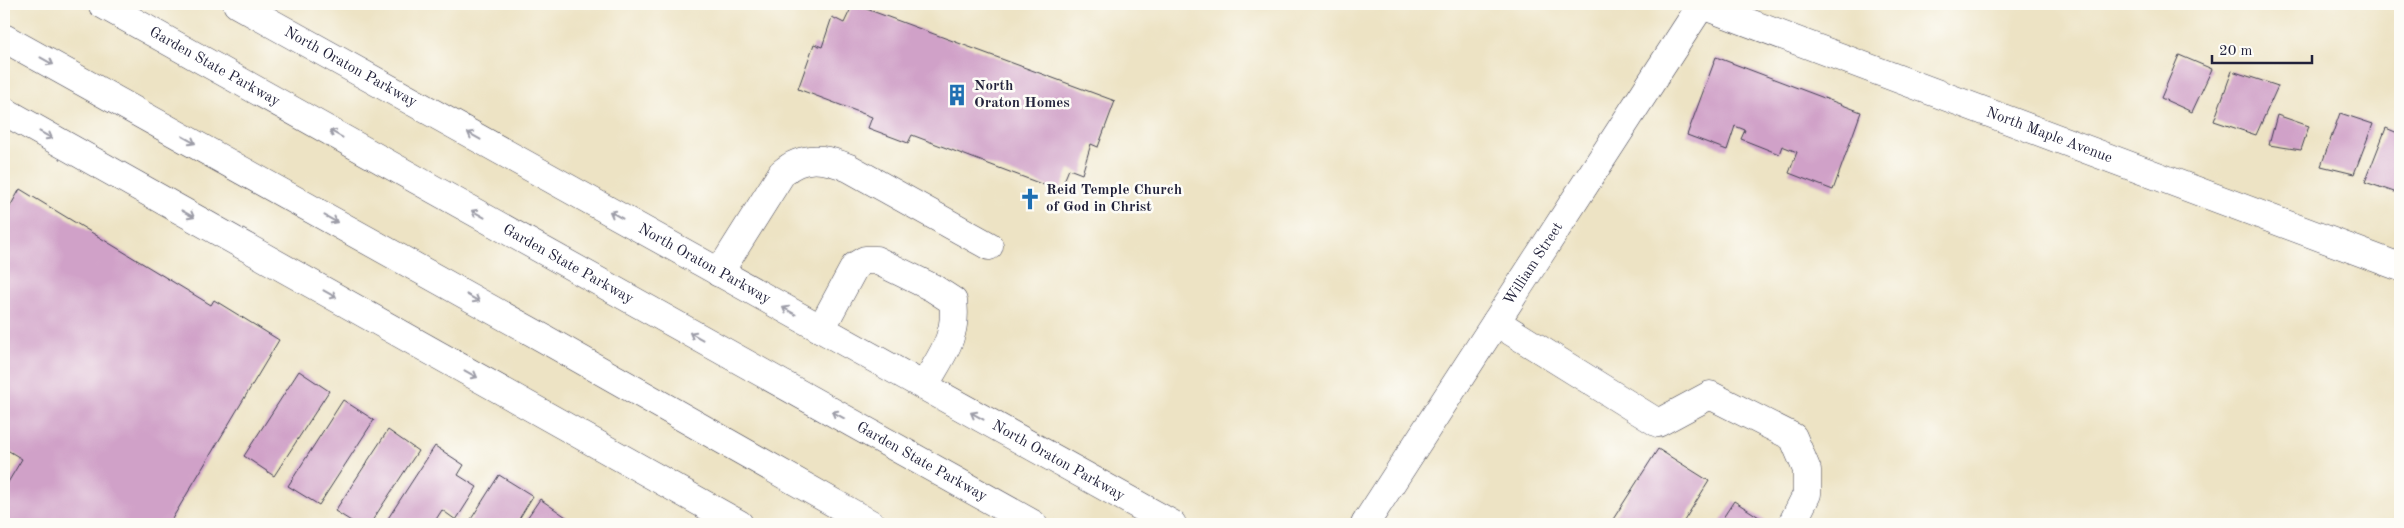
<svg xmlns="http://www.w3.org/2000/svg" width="2404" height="528" viewBox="0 0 2404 528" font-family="'Old Standard TT',serif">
<rect width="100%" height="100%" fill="#fdfcf7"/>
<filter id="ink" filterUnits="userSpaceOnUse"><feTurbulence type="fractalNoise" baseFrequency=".02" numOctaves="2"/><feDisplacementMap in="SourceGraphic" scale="10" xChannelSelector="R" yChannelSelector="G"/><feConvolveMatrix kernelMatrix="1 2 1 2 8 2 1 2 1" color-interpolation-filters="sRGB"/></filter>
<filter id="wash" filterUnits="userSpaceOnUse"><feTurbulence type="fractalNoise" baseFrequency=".0096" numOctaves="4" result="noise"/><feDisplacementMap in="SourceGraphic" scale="20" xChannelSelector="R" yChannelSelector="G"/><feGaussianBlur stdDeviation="1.12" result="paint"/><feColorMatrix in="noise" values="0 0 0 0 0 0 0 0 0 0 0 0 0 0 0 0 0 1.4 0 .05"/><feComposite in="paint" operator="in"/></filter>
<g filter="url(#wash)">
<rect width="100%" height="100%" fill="#ede3c4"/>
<g id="blocks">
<g fill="#d0a1c8">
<path d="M853,4L1115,101L1098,147L1091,144L1082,174L1069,169L1060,191L912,135L908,143L868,128L872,117L798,89L814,44L822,47L832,17L844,23Z"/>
<path d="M2179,55L2212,69L2192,112L2161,98Z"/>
<path d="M1716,57L1861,112L1833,190L1789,173L1797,152L1782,146L1779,154L1741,139L1745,130L1735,126L1727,150L1687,135Z"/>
<path d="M2232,71L2278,86L2256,135L2214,121Z"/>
<path d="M2340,113L2373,124L2354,174L2321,166Z"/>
<path d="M2277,115L2309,126L2301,150L2269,145Z"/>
<path d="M2386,128L2400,134V194L2365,182Z"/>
<path d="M20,189L211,305L214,300L279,340L169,524H4V489L22,459L4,448V217Z"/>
<path d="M299,371L329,391L274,476L244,456Z"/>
<path d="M343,400L374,420L319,505L288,486Z"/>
<path d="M388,430L418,451L370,524H356L335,511Z"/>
<path d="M435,446L464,465L458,475L477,487L456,520L442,510L433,524H387L385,523Z"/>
<path d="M1658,449L1709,481L1682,524H1610Z"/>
<path d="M499,475L533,496L516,524H468Z"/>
<path d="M540,499L569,519L565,524H523Z"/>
<path d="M1734,501L1770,524H1719Z"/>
</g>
</g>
</g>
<g filter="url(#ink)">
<use href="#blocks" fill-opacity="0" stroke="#403f50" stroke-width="1"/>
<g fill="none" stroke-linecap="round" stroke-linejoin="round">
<g stroke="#403f50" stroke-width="29">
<g id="minor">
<path id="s1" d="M1699,4L2400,267"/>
<path d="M719,273L782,173C803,154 825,158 849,168L989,246"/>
<path d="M1496,322L1658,423L1710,395L1793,437L1807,470V494L1792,524"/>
<path d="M821,329L855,266L865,260H876L933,288L953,301C958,337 941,356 924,386"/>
<path id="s2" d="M1365,524L1702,4"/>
</g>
</g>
<g stroke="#403f50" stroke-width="29">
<g id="major">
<path id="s3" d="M237,4L1172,524"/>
<path d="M4,111L739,524"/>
</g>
</g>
<g stroke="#403f50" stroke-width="29">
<g id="highway">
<path id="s4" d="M102,4L1033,524"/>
<path d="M4,38L543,338L871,524"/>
</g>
</g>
<use href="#minor" stroke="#fff" stroke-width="28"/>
<use href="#major" stroke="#fff" stroke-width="28"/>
<use href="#highway" stroke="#fff" stroke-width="28"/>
</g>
<defs><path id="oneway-shaft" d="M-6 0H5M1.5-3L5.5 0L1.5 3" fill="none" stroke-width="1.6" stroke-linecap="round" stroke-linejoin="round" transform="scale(1.25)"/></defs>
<g stroke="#9c9ca7">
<use href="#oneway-shaft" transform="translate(47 61) rotate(29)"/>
<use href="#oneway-shaft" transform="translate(336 134) rotate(-151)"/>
<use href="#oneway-shaft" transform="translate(46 135) rotate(29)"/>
<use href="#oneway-shaft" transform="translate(474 136) rotate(-151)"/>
<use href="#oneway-shaft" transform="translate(189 140) rotate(29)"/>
<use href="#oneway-shaft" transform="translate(188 214) rotate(29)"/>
<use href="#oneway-shaft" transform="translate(478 214) rotate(-151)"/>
<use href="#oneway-shaft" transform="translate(616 215) rotate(-151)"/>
<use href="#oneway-shaft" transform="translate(331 219) rotate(29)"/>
<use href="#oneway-shaft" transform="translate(330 294) rotate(29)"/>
<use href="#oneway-shaft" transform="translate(473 298) rotate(29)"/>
<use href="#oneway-shaft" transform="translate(789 311) rotate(-151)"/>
<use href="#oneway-shaft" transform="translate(696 336) rotate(-151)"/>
<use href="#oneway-shaft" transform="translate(471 374) rotate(29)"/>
<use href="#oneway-shaft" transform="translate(838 415) rotate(-151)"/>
<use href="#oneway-shaft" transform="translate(977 416) rotate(-151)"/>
</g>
</g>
<defs>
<g id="building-bare" transform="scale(1.725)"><path d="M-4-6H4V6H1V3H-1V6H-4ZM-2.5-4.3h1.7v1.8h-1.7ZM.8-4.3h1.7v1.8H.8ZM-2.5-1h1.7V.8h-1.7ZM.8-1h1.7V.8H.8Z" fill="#1f6fb2" stroke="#fdfcf7" stroke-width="2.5" paint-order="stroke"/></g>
<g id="church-bare" transform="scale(1.725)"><path d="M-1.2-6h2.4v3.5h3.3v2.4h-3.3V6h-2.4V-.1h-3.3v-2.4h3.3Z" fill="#1f6fb2" stroke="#fdfcf7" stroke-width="2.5" paint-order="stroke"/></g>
</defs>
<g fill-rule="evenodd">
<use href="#building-bare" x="957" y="95"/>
<use href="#church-bare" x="1030" y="199"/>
</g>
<g text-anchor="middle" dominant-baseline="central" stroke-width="5" stroke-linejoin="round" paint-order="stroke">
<g font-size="15" fill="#22223b" stroke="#fdfcf7">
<text stroke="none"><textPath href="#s4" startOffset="129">Garden State Parkway</textPath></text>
<text stroke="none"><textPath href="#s3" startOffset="130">North Oraton Parkway</textPath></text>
<text stroke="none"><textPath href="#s1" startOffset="374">North Maple Avenue</textPath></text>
<text stroke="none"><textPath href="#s4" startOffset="534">Garden State Parkway</textPath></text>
<text stroke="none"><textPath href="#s3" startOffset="535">North Oraton Parkway</textPath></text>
<text stroke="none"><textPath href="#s2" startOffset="310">William Street</textPath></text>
<text stroke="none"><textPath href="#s3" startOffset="940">North Oraton Parkway</textPath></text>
<text stroke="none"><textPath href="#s4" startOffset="939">Garden State Parkway</textPath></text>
</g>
<g font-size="15" font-weight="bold" fill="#22223b" stroke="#fdfcf7" text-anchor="start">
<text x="974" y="86">North<tspan x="974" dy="17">Oraton Homes</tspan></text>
<text x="1046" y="190">Reid Temple Church<tspan x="1046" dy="17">of God in Christ</tspan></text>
</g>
</g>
<rect width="2404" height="528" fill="none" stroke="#fdfcf7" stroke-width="20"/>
<path d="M2212 55v8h100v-8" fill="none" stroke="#22223b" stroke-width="2.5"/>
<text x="2219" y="55" font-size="15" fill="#22223b" stroke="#fdfcf7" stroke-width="4" paint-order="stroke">20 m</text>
</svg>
